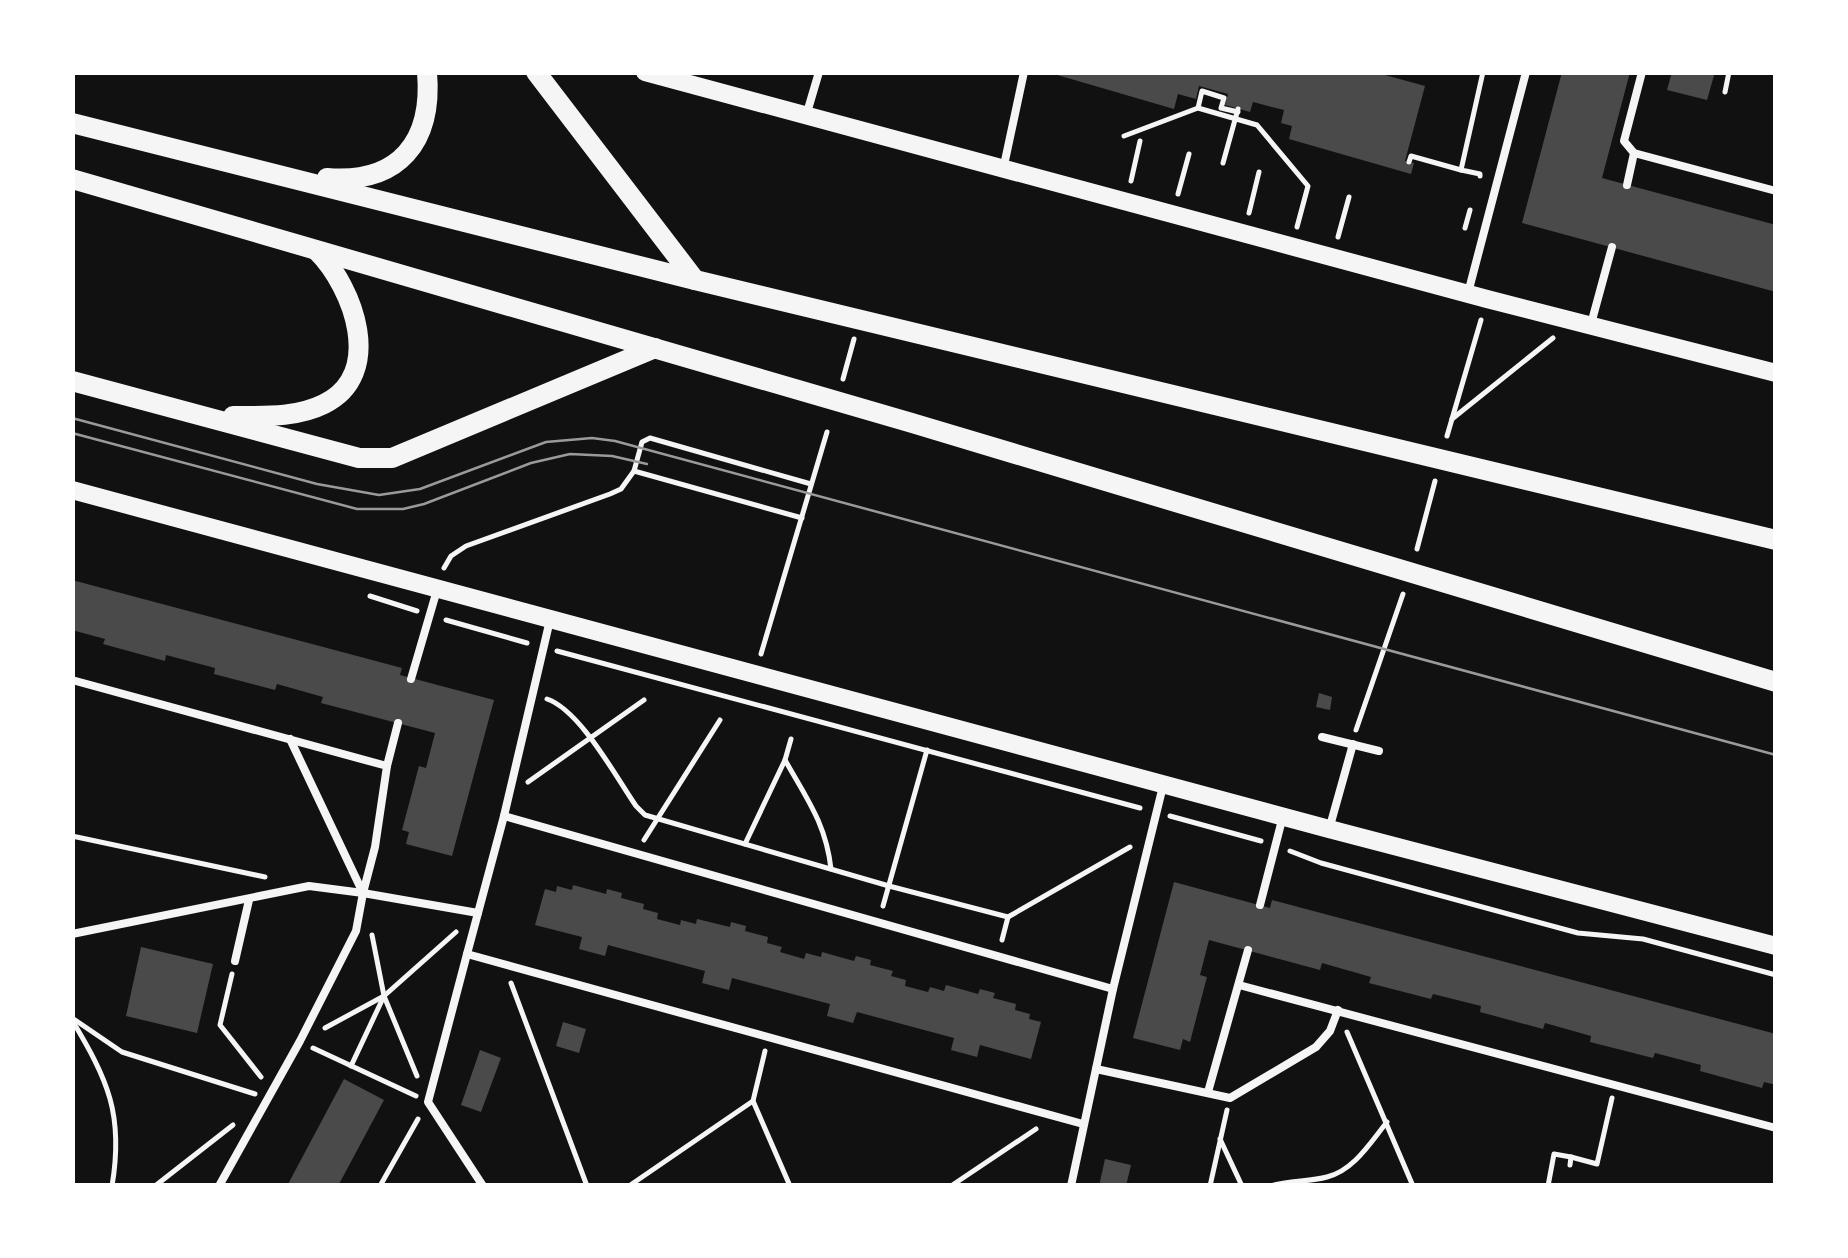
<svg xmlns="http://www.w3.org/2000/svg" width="1848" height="1258" viewBox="0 0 1848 1258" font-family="Arial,sans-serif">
<rect width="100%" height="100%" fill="#111"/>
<g fill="#4a4a4a">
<path d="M1047,72H1374L1425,86L1405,161L1414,163L1411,174L1289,139L1292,126L1281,123L1284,110L1253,102L1250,112L1225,105L1228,94L1199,86L1196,99L1178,94L1174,109Z"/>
<path d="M1562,72H1630L1602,178L1776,225V292L1522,223Z"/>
<path d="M1672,72H1715L1707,100L1667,90Z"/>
<path d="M72,580L402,668L400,675L494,700L452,856L406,844L409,832L402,830L419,766L426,768L435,733L321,703L323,697L277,684L275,690L214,674L215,668L166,655L165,661L103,644L105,639L72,630Z"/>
<path d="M1319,693L1332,697L1330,710L1316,707Z"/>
<path d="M1174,882L1270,908L1272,900L1776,1034V1085L1764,1082L1762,1088L1700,1071L1701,1065L1655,1053L1653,1058L1590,1042L1591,1036L1545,1023L1543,1029L1480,1012L1481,1006L1433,994L1431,999L1369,983L1371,977L1322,963L1320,970L1209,940L1200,975L1207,977L1190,1042L1183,1039L1180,1050L1133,1038Z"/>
<path d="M573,885L606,894L607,889L622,893L621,898L644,904L643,909L658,913L657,919L680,925L681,920L696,924L697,919L730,927L731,922L746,926L745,931L768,937L767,943L782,947L780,952L804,959L806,953L821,957L822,952L854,961L856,956L871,960L870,965L893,971L891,976L906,980L905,986L928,992L930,987L944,991L946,985L978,994L980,989L995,993L993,998L1016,1004L1015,1010L1030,1014L1029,1019L1041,1022L1031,1059L980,1045L977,1057L951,1050L954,1038L857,1012L853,1023L827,1016L830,1004L732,978L729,990L702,983L705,971L608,945L605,956L579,949L582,937L535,925L545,889L556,892L557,886L572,890Z"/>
<path d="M141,947L213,964L197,1033L126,1016Z"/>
<path d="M563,1022L586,1029L579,1053L556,1046Z"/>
<path d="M480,1050L501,1058L481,1112L461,1105Z"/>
<path d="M344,1079L384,1100L338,1186H287Z"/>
<path d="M1105,1159L1131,1165L1126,1186H1099Z"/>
</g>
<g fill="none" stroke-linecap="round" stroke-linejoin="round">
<g stroke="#f5f5f5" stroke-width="5">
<path d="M1725,92L1729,72"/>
<path d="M1198,108L1202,91L1224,98L1221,108L1238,112"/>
<path d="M1124,136L1198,108L1257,125L1308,186L1297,227"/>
<path d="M1409,162L1411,156L1461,170"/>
<path d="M1223,163L1238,109"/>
<path d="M1480,176V174L1461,170L1483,72"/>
<path d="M1131,181L1140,141"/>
<path d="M1178,194L1189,154"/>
<path d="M1249,213L1259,172"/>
<path d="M1465,228L1470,210"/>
<path d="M1338,237L1349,197"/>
<path d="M843,379L854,339"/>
<path d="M1452,419L1553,338"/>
<path d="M1447,436L1481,320"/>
<path d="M634,471L642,442L650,438L811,484"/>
<path d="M1417,549L1435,481"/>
<path d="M444,568L451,556L466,546L610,494L621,489L634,471L802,518"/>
<path d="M370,596L417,611"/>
<path d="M446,620L527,643"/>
<path d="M557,651L1140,808"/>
<path d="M761,654L827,432"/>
<path d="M547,699C580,710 616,777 636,806L645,815L889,886L1008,917L1002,940"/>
<path d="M1356,730L1403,594"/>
<path d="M785,760C807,799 826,824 831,869"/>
<path d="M528,782L644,700"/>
<path d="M1170,816L1261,841"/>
<path d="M72,836L265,877"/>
<path d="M644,840L720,720"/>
<path d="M745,844L785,760L791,739"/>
<path d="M1290,851L1321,863L1578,933L1643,939L1776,975"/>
<path d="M883,906L927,750"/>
<path d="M1008,917L1130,847"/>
<path d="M372,935L384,996L417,1076"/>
<path d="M232,974L220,1025L261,1077"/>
<path d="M511,983L587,1186"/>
<path d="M72,1018L122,1052L255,1094"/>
<path d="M72,1020C108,1080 124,1115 112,1186"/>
<path d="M325,1028L384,996L456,932"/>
<path d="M1347,1032L1413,1186"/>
<path d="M313,1048L416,1096"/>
<path d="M351,1066L384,996"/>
<path d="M753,1101L765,1051"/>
<path d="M1220,1139L1242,1186"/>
<path d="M1570,1165L1571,1157L1597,1164L1612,1098"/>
<path d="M155,1186L233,1125"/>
<path d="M380,1186L418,1119"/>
<path d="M629,1186L753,1101L790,1186"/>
<path d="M951,1186L1036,1129"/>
<path d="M1210,1186L1227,1110"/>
<path d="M1270,1186C1289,1180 1309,1182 1327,1177C1354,1170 1370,1143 1387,1122"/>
<path d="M1548,1186L1554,1154L1571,1157"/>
</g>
<g stroke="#f5f5f5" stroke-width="8">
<path d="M806,116L819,72"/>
<path d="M1634,153L1776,191"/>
<path d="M1003,170L1024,72"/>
<path d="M1627,185L1634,153L1624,141L1642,72"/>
<path d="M1468,293L1526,72"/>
<path d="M1591,324L1612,247"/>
<path d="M411,679L437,590"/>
<path d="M72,680L387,766L375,847L363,893"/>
<path d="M1322,737L1379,751"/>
<path d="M290,739L363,893"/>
<path d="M387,766L398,723"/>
<path d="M504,816L1113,989"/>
<path d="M1330,826L1353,744"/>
<path d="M1260,905L1283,816"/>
<path d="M478,913L467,954L1083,1124"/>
<path d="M72,934L309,886L363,893"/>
<path d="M467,954L428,1102L483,1186"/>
<path d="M235,961L249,900"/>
<path d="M1239,985L1776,1128"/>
<path d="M1096,1069L1230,1098L1316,1047L1330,1031L1338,1010"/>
<path d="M1208,1092L1248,950"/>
<path d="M219,1186L300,1041L356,931L363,893L478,913L504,816L550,620"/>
<path d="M1071,1186L1113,989L1163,786"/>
</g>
<g stroke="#f5f5f5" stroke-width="18">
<path d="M645,72L1487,299L1776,373"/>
<path d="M72,490L1329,829L1776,946"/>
</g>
<g stroke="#f5f5f5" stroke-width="20">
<path d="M536,72L695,280"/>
<path d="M72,123L695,280L1776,540"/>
<path d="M327,178C399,184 433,142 427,72"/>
<path d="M72,179L912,423L1776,682"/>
<path d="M72,381L359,458H392L655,348"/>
<path d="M233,416C263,416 296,418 324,404C385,374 354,288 317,251"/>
</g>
<g stroke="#9a9a9a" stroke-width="2.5">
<path d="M72,418L317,484L379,495L420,489L546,442L592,438L615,441L1776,755"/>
<path d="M72,433L357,509H403L424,504L531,463L570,454L612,456L647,464"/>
</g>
</g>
<rect width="1848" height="1258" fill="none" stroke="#ffffff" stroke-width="150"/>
</svg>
